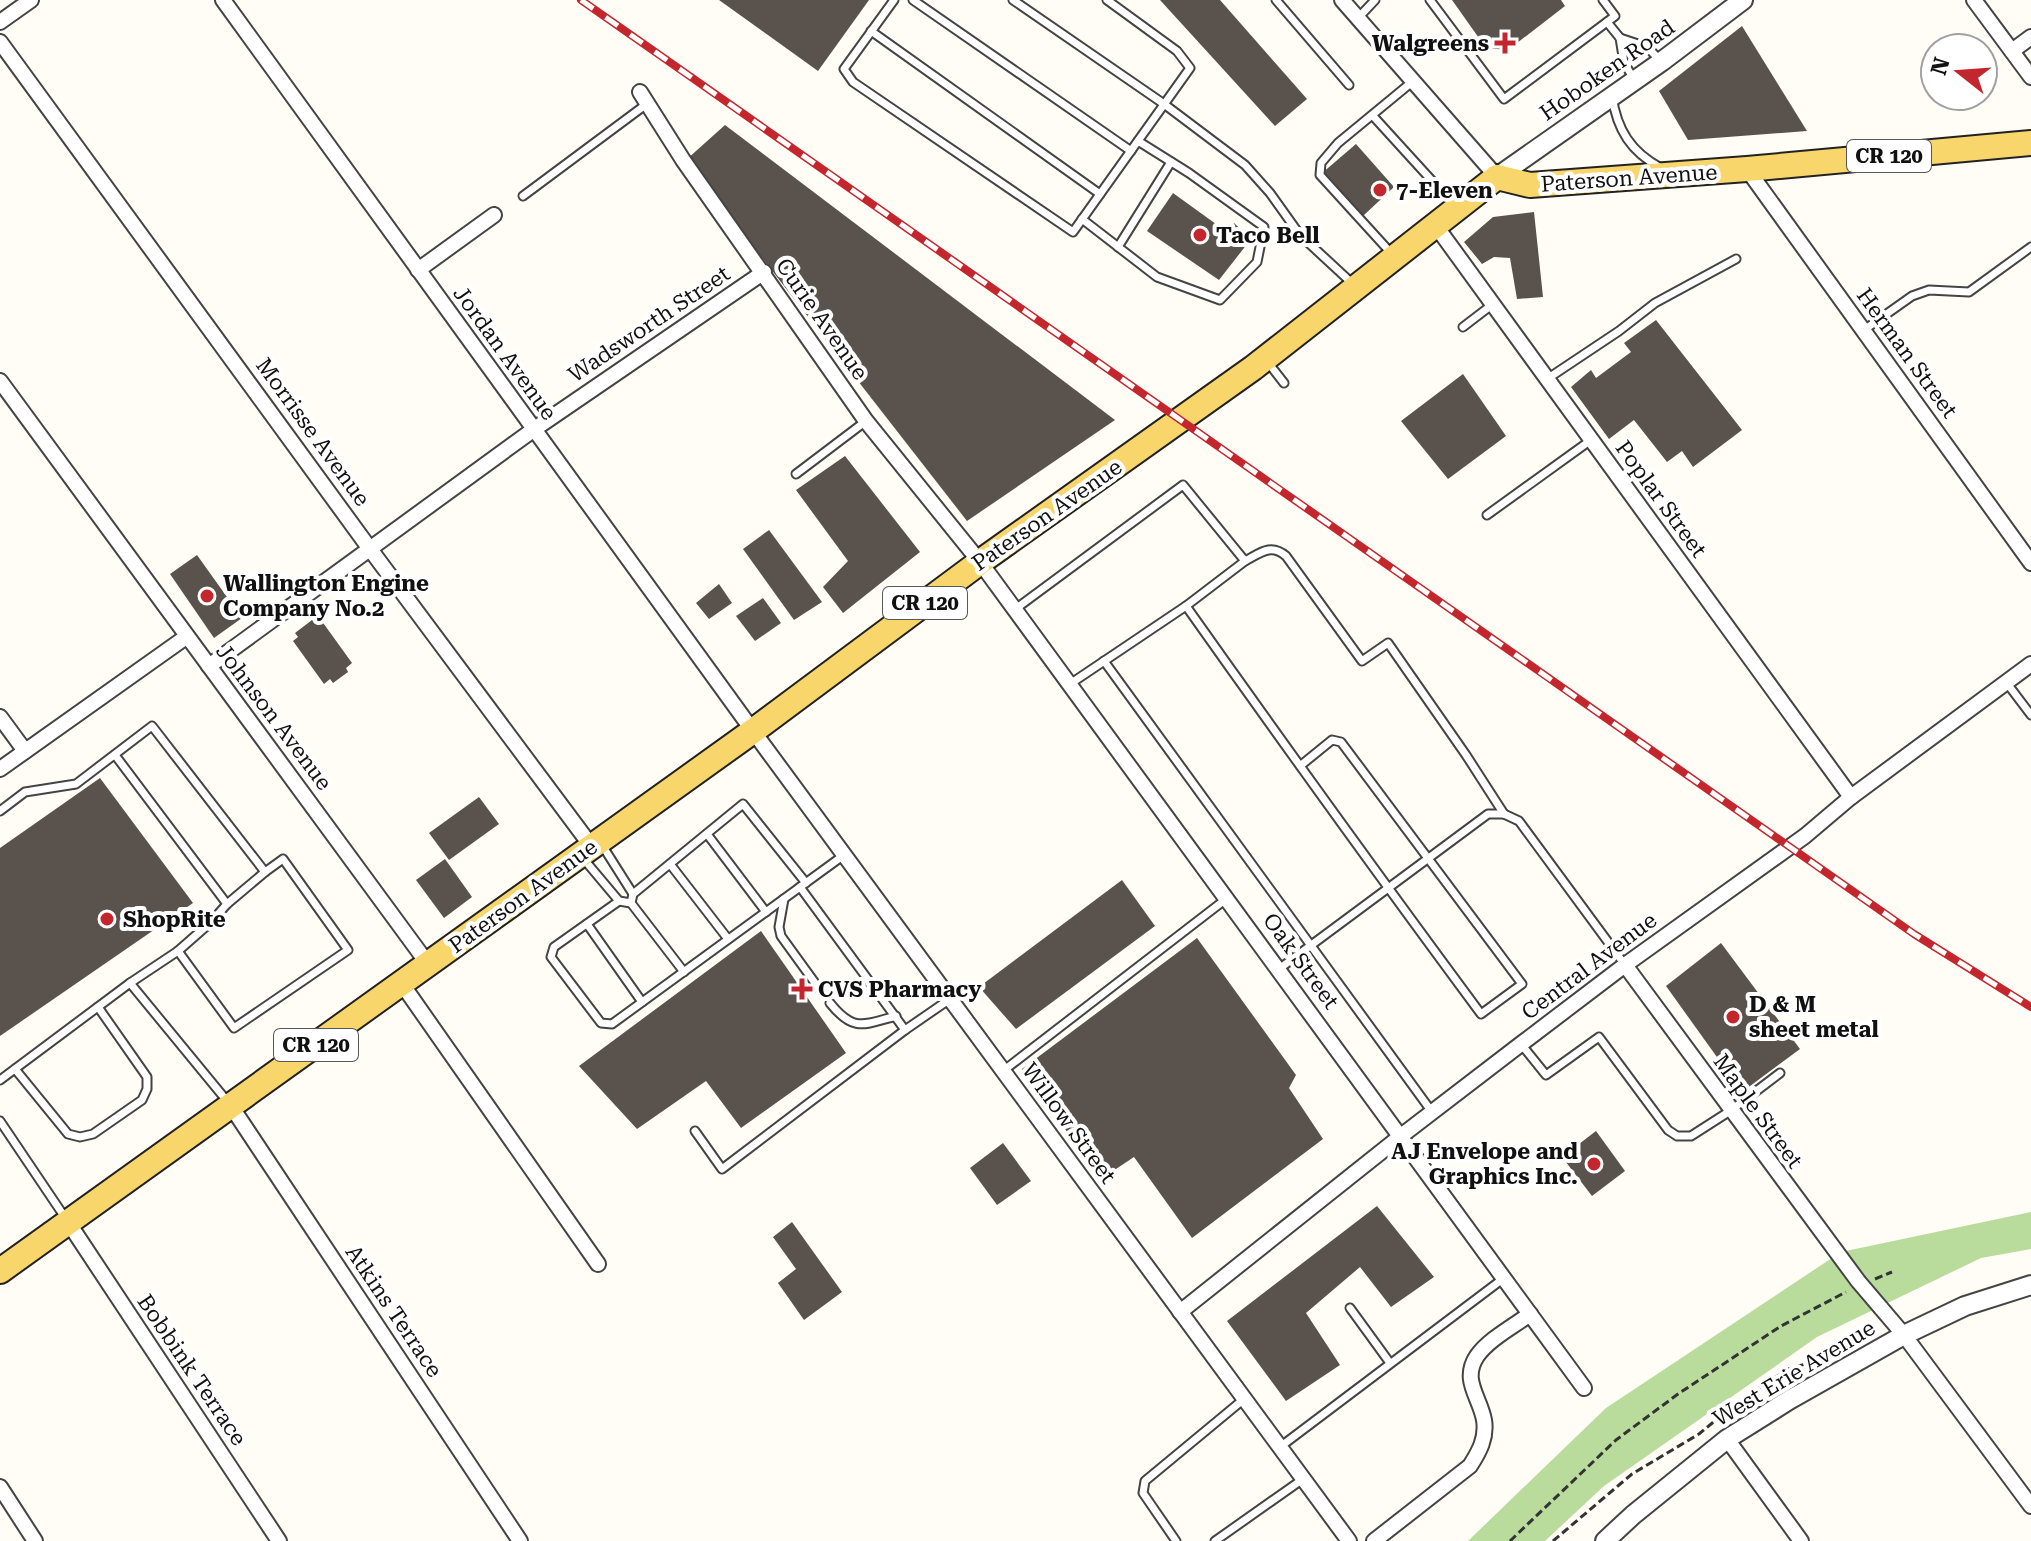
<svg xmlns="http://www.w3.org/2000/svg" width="2031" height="1541" viewBox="0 0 2031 1541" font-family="'Roboto Serif',serif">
<rect width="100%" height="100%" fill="#fffdf5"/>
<path fill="#b9dc9c" d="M2031,1212V1249L1981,1258L1817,1337L1604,1486L1545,1541H1468L1606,1408L1841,1252Z"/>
<g fill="#5a524d">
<path d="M719,0H869L818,71Z"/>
<path d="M1160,0H1220L1307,99L1275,126Z"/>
<path d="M1452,0H1561L1565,6L1508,50L1486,48Z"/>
<path d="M1742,26L1807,131L1688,140L1659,91Z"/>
<path d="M725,125L1115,420L967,521L686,160Z"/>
<path d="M1356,144L1394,187L1363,216L1321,174Z"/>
<path d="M1173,193L1227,232L1234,223L1251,239L1219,280L1147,231Z"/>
<path d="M1534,212L1543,297L1517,299L1510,258L1494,257L1482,264L1464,242L1493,217Z"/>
<path d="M1656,320L1742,430L1693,467L1682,451L1667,462L1634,420L1609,439L1571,387L1591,370L1596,378L1631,352L1624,343Z"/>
<path d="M1463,374L1506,436L1448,479L1401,421Z"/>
<path d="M845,456L920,552L843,613L823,587L848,561L796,490Z"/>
<path d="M769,530L822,602L794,620L743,549Z"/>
<path d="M197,555L242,618L214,638L170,574Z"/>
<path d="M719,584L732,603L709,619L696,603Z"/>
<path d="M763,598L781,623L755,641L736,616Z"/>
<path d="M312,620L315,624L321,620L352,663L346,668L348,672L333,683L330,679L324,684L293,641L298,637L295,633Z"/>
<path d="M100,778L193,903L0,1036V848Z"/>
<path d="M479,797L499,824L449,860L429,833Z"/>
<path d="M445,859L472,897L444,918L416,880Z"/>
<path d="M1122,880L1155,926L1016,1029L979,987Z"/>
<path d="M761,931L846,1053L741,1128L706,1081L637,1129L579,1066Z"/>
<path d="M1197,938L1296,1075L1289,1088L1323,1139L1192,1238L1134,1157L1101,1179L1022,1069Z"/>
<path d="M1721,943L1800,1049L1742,1092L1666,986Z"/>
<path d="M1596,1131L1625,1171L1592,1196L1562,1157Z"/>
<path d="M1003,1143L1031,1181L997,1205L970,1168Z"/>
<path d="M1377,1206L1434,1277L1391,1307L1360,1267L1306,1313L1340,1365L1286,1401L1227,1321Z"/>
<path d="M792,1222L842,1292L804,1320L778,1283L796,1269L773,1237Z"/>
</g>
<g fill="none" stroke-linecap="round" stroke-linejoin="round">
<g stroke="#444" stroke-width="11">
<g id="service">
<path d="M894,0L844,69L853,82L1073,232L1190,68L1177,51L1107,0"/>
<path d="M913,0L1131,151"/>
<path d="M1013,0L1164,104L1245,165L1270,193L1300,235L1354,285"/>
<path d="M1276,0L1349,85"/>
<path d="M1430,0L1504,99L1615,16L1603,0"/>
<path d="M1358,18L1375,0"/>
<path d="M1607,22L1620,38L1624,63L1634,79"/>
<path d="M871,31L1100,194"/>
<path d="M1620,38L1647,47L1660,60"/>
<path d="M1612,96C1617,130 1631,152 1661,168"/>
<path d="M1373,116L1455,206"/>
<path d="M523,196L648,103"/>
<path d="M1082,219L1157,277L1220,300L1257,262L1264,227L1189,173L1138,141"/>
<path d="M1118,247L1171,162"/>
<path d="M1391,253L1320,175L1321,163L1338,143L1412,82"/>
<path d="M1463,327L1493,304"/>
<path d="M1864,330L1912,296L1929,290L1969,292L2031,247"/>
<path d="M1266,360L1284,383"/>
<path d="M1547,379L1619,331L1655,303L1736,259"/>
<path d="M796,474L866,421"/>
<path d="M1487,515L1591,440"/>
<path d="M1186,606L1245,561"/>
<path d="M1014,610L1183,485L1245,561C1260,553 1271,543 1286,556L1362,661L1388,643L1466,755L1504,814"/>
<path d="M1104,661L1432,1112"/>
<path d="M2006,682L2031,715"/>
<path d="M1070,684L1186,606C1283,743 1381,879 1481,1014L1522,984L1341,742L1332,740L1300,766"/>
<path d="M115,755L227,904L265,872"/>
<path d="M0,811L25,792L76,784L152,726L265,872L283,859L348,950L234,1028L178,951L130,983L0,1080"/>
<path d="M707,834L766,912"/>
<path d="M602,845L633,894"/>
<path d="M582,857L619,901"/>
<path d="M670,864L728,939"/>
<path d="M806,883L743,804L633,894L631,903L619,901L554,947L551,957L601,1023L612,1024L844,855"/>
<path d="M800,887L905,1030L950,999"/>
<path d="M784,899L779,927L781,936L823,994"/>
<path d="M631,903L684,972"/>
<path d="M587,924L642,1002"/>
<path d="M178,951L211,922L227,904"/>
<path d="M1279,969L1488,814H1504L1519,821L1625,965"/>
<path d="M130,983L227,1101"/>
<path d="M830,1003C853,1032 863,1025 896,1016"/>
<path d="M1521,1044L1546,1075L1599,1037L1668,1130L1677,1136H1691L1730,1111L1780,1073"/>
<path d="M15,1069L68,1134L80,1137L93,1134L142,1100L147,1089V1077L98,1007"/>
<path d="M1003,1071L1226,899"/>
<path d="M0,1121L66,1219"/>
<path d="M695,1131L722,1169L905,1030"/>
<path d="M1350,1308L1390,1363"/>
<path d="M1280,1447L1504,1278"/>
<path d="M1176,1541L1143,1493L1145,1481L1244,1399"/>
<path d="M1215,1541L1303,1479"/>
</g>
</g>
<g stroke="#444" stroke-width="18">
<g id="minor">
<path d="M223,0L753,731L1349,1541"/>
<path d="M1342,0L1497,177"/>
<path d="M1974,0L2031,77"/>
<path d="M0,22L31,0"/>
<path d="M0,42L370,549L592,847"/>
<path d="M2012,51L2031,37"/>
<path d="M640,92L683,160L866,421L980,562L1584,1388"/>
<path d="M1747,169L2031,563"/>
<path d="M1436,226L1851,797"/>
<path d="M418,270L494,215"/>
<path d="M0,381L428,964"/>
<path d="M209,666L533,430L764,272"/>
<path d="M0,717L25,751"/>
<path d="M0,769L186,637"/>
<path d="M1625,965L1858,1281"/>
<path d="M402,984L598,1264"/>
<path d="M231,1106L520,1541"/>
<path d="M68,1222L279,1541"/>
<path d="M1881,1308L1904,1335L2031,1506"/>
<path d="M1180,1312L1401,1136L1521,1044L1625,965L1805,836L1851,797L2031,664"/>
<path d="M1727,1439L1801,1541"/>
<path d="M0,1487L35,1541"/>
<path d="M1374,1541L1470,1466C1479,1452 1487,1438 1484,1420C1480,1397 1461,1380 1477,1356C1489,1339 1514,1326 1530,1314"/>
</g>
</g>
<g stroke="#444" stroke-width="22">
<g id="tertiary">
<path d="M1497,177L1661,62L1743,0"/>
<path d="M1605,1541L1633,1515L1727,1439L1789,1400L1904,1335L1965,1306L2031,1285"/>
</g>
</g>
<g stroke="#222" stroke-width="28">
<path id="primary" d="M0,1271L753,731L980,562L1253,368L1497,177L1530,185L1747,169L2031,143"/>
</g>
<g stroke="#333" stroke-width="3" stroke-dasharray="8 4" stroke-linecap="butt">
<path d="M1875,1279L1892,1272"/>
<path d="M1510,1541L1616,1440L1678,1394L1781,1326L1846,1292"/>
<path d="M1553,1541L1632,1474L1699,1434L1740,1400L1788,1369L1823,1359"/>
</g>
<use href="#service" stroke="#fff" stroke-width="7"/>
<use href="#minor" stroke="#fff" stroke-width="14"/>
<use href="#tertiary" stroke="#fff" stroke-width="18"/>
<use href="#primary" stroke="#f9d66b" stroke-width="24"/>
<g stroke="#c4262e" stroke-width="8">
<path id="rail" d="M581,0L1914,934L2031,1007"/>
</g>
<use href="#rail" stroke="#fff" stroke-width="5" stroke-dasharray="15" stroke-linecap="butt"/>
<g stroke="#444" stroke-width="18" stroke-linecap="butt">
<path id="minor-bridge" d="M1858,1281L1881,1308"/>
</g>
<use href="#minor-bridge" stroke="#fff" stroke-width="14"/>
</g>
<g fill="#c4262e" stroke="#fff" stroke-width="3">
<path d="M1501 31h8v8h8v8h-8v8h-8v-8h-8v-8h8z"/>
<circle cx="1380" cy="190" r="8"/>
<circle cx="1200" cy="235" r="8"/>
<circle cx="207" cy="596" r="8"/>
<circle cx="107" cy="919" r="8"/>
<path d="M798 977h8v8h8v8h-8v8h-8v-8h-8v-8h8z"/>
<circle cx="1733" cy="1017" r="8"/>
<circle cx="1594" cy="1164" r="8"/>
</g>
<g text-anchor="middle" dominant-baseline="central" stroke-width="8" stroke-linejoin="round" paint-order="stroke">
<g fill="#fff" stroke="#585858" stroke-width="2">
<rect x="1847" y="140" width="84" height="32" rx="6"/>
<rect x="883" y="587" width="84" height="32" rx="6"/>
<rect x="274" y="1029" width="84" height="32" rx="6"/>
</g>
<g font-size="20" font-weight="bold" fill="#111">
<text x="1889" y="156">CR 120</text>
<text x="925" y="603">CR 120</text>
<text x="316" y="1045">CR 120</text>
</g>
<g font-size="22" font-weight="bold" fill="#111" stroke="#fff" text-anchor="start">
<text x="1489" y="43" text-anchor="end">Walgreens</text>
<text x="1396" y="190">7-Eleven</text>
<text x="1216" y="235">Taco Bell</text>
<text x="223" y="583">Wallington Engine<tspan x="223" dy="25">Company No.2</tspan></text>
<text x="123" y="919">ShopRite</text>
<text x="818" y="989">CVS Pharmacy</text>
<text x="1749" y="1004">D &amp; M<tspan x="1749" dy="25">sheet metal</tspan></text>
<text x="1578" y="1151" text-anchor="end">AJ Envelope and<tspan x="1578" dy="25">Graphics Inc.</tspan></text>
</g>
<g font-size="22" fill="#111" stroke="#fff">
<text transform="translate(1607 70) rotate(-35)">Hoboken Road</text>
<text transform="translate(1629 178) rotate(-4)">Paterson Avenue</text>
<text transform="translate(822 319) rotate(55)">Curie Avenue</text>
<text transform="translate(649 324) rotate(-34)">Wadsworth Street</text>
<text transform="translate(505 353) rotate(54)">Jordan Avenue</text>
<text transform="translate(1907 353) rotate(54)">Herman Street</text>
<text transform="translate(313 432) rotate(54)">Morrisse Avenue</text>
<text transform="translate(1661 499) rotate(54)">Poplar Street</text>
<text transform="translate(1047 515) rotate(-35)">Paterson Avenue</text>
<text transform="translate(274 717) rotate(53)">Johnson Avenue</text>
<text transform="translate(523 896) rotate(-36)">Paterson Avenue</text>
<text transform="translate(1301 961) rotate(54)">Oak Street</text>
<text transform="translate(1589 966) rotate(-37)">Central Avenue</text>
<text transform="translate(1758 1111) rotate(54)">Maple Street</text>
<text transform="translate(1069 1123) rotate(54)">Willow Street</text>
<text transform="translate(394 1311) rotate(56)">Atkins Terrace</text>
<text transform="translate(192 1370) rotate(56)">Bobbink Terrace</text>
<text transform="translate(1794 1373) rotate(-31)">West Erie Avenue</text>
</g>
</g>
<g transform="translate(1959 72) rotate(287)"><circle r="38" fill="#ffffff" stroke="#a0a0a0" stroke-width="2"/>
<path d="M0-6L14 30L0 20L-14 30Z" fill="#c4262e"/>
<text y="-12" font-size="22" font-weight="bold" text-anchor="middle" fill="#111111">N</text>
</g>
</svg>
